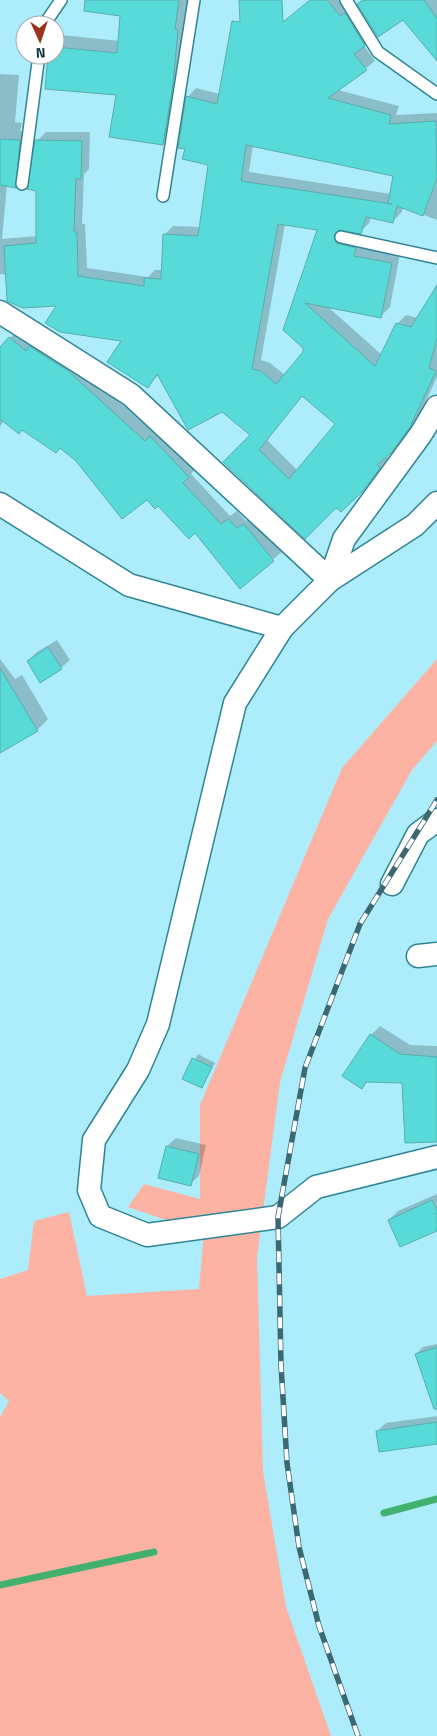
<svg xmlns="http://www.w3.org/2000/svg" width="437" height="1736" viewBox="0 0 437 1736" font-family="'Titillium Web',sans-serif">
<rect width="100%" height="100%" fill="#adedfb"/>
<path fill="#fdb3a3" d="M437,659V741L412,770L328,919L280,1082L257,1257L263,1471L286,1607L331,1736H0V1417L9,1401L0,1393V1279L28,1270L34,1221L69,1212L87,1296L199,1289L204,1233L128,1207L144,1184L200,1199V1105L342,768Z"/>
<g fill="#0003" fill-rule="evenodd">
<path d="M113,0H188L174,133L163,144L117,94L49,55H55V42L61,35L120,41L122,15Z"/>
<path d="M310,0H343L373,36L364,46L375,61L338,90L399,106L396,115L437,113V220L403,207L402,212L393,221L371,217L369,223L360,232L341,228L345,234L400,254L390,307L381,316L327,306L382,355L397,324L406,315L418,318L437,287V377L419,416L400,442L386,456L388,458L371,481L341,511L336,506L224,462L252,435L222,410L158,375L148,387L123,340L7,275L0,274V74L19,75L15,122L22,123L20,131H29L24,178L15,186L7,185L2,239L37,236V141L46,132H90L89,169L84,174L82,224H85L87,268L148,277L155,270H163L164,235L173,226L201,227L210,164L186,148L188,97L196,88L220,94L244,55ZM253,145L395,175L391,194L249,172ZM285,224L319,229L284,330L304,348L305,352L285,375L270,363L261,360ZM303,395L337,424L297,470L267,440Z"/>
<path d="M369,0H437V59L403,19Z"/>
<path d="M18,330L76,363L154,433L159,429L196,468L191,474L230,516L237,511L246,521L252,516L282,552L240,587L195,531L158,504L77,460L61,447L4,420L0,427V349Z"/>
<path d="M57,640L70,660L61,668L28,661L37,652Z"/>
<path d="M0,659L15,679L22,675L48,719L37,730L0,752Z"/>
<path d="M380,1026L410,1045L437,1046V1140L403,1082L368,1081L362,1087L344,1075L371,1035Z"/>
<path d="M198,1054L215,1063L202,1086L184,1078Z"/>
<path d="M176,1138L206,1145L199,1176L190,1184L167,1146Z"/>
<path d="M437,1194V1229L389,1220L398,1211Z"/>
<path d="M437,1344V1378L416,1354L423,1347Z"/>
<path d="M437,1416V1443L377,1431L386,1423Z"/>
</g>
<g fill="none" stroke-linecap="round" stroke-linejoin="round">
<g stroke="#42b16d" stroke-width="7">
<path d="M384,1513L437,1499"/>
<path d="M0,1585L154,1552"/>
</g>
</g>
<g fill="#58dbd8" stroke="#58adab" fill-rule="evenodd">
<path d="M85,0H179L175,29L178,30L173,84L163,145L109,137L116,95L45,89L48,55H55V47L117,53L120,16L84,11Z"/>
<path d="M239,0H282L283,22L310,0H327L340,16L345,13L365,46L354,54L367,70L328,98L391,115L389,124L436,121L437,178L423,216L397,206L393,223L366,217L361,234L339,230L334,235L336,243L356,248L354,256L392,263L381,318L305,303L375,366L396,323L411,327L437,285V338L429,368L436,371L410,427L391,453L377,465L380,468L362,492L341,512L336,508L305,539L223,462L250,435L222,412L188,430L157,374L148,388L107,362L121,341L60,332L45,323L56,306L23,308L7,301L4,246L36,243V191L27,189L35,140L82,141L81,179H76L74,232H77L78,276L144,286V278L161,279L163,234L198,236L208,165L182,159L185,149L178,148L186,96L217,104L232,21L240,22ZM246,145L393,176L388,203L392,204L241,181ZM278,224L317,230L283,330L303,348V352L276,384L261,371L252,369ZM302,396L335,424L289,479L259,450Z"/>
<path d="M363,0H424L437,19V61L403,20L378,37L357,4Z"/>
<path d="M0,139L20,140L16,188L0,185Z"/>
<path d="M9,337L26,351L29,346L68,371L145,441L150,436L189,477L183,483L221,524L228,519L237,528L244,524L274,561L240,589L195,533L189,539L158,506L155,509L147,500L122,519L76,461L60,448L56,453L22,430L19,434L0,419V347Z"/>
<path d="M48,647L62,669L40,683L27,661Z"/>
<path d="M0,668L38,731L0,753Z"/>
<path d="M370,1034L400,1054L437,1057V1142L405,1143L402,1083L366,1082L362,1089L342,1076Z"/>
<path d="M192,1058L212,1067L202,1088L182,1079Z"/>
<path d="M166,1146L199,1154L191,1186L158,1178Z"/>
<path d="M432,1200L437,1211V1231L400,1247L388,1220Z"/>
<path d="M437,1347V1409H434L415,1354Z"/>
<path d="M437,1422V1444L379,1452L376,1431Z"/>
</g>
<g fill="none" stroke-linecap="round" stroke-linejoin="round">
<g stroke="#308595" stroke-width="14">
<g id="lane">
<path d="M346,0L378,52L437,94"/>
<path d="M44,25L61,0"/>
<path d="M22,184L39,55"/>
<path d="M163,196L194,0"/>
<path d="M341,237L437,258"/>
</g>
</g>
<g stroke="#308595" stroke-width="25">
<g id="street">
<path d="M0,312L131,395L330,580L344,539L421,434L437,407"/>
<path d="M437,503L415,525L330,580L282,628L235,703L158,1024L138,1070L94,1140L89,1190L100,1216L147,1235L278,1217L316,1187L437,1157"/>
<path d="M0,504L129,585L282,628"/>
<path d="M392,884L418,834L437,820"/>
<path d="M418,956L437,954"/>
</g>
</g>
<use href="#lane" stroke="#fff" stroke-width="11"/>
<use href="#street" stroke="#fff" stroke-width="22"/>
<g stroke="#3c6871" stroke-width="5.5">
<path id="rail" d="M358,1736L319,1626L299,1547L287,1463L281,1365L278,1217L305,1068L360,924L437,800"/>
</g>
<use href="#rail" stroke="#fff" stroke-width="4" stroke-dasharray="11" stroke-linecap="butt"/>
</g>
<g transform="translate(40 40) rotate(177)"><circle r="24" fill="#ffffff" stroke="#9fadb0"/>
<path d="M0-4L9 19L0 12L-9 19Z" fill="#9c321e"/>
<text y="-8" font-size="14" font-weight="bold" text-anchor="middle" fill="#10333a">N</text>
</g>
</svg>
